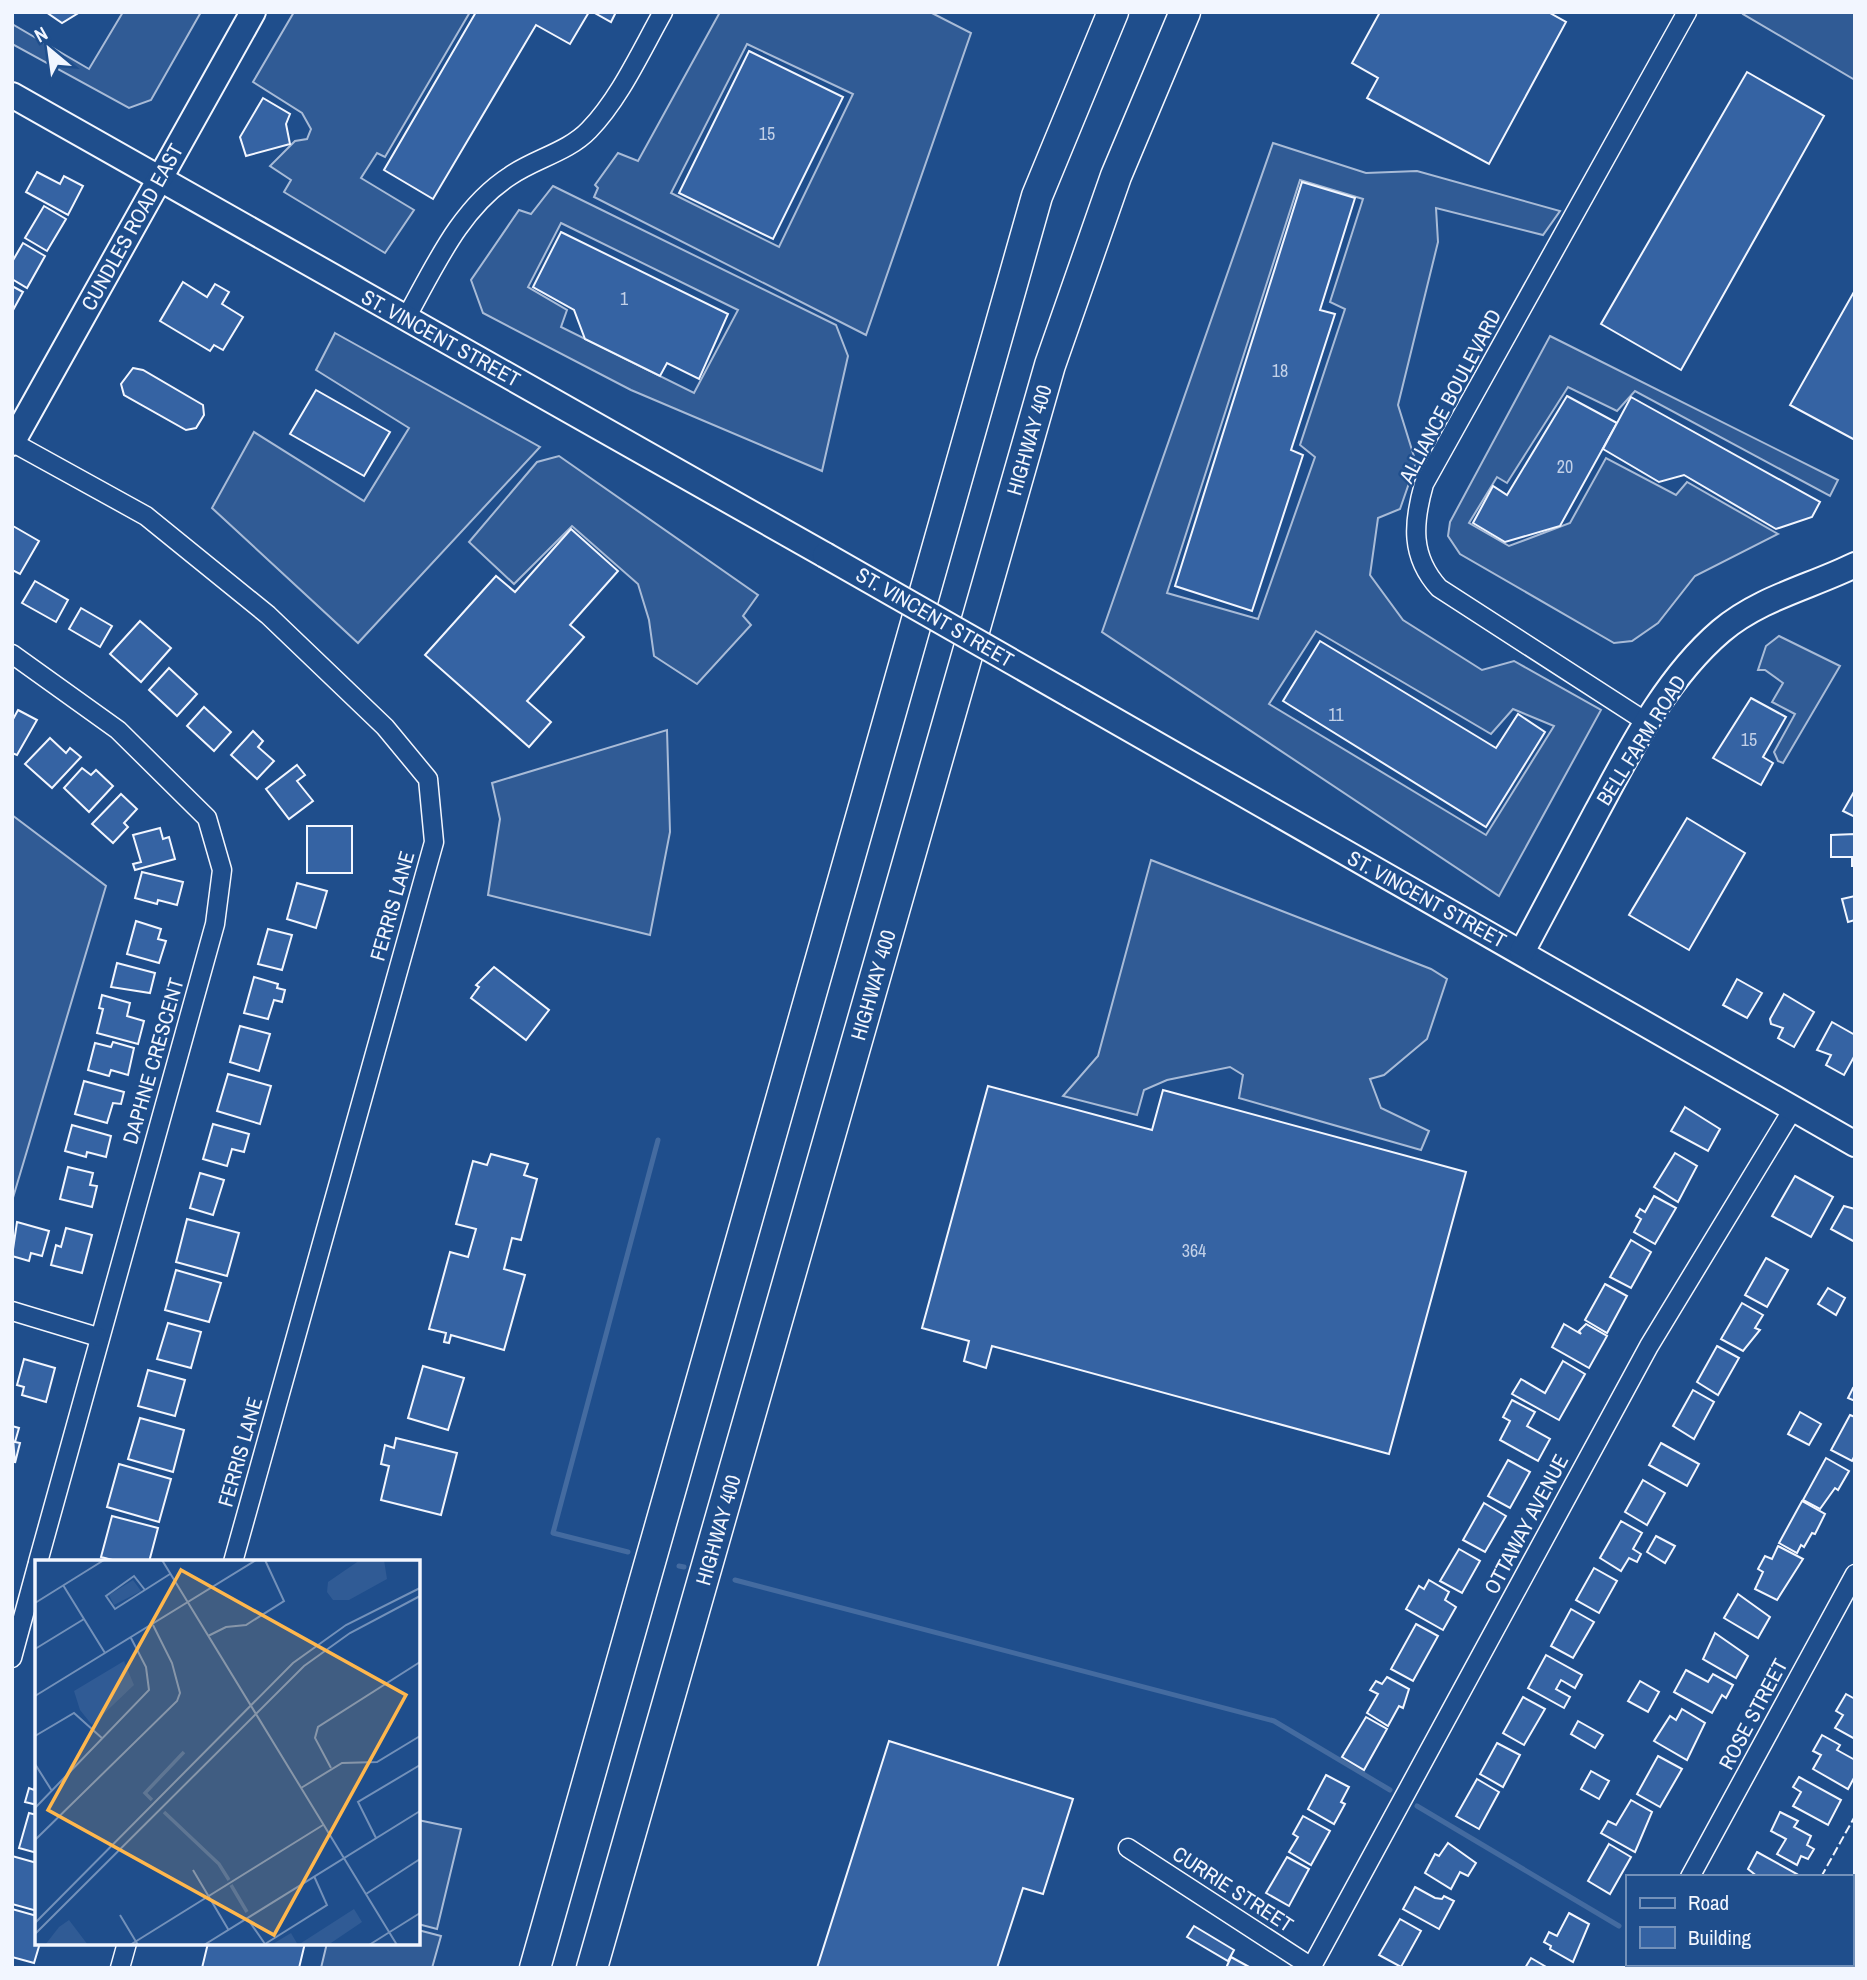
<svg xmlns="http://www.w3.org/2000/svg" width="1867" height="1980" viewBox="0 0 1867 1980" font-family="'Archivo Narrow',sans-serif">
<rect width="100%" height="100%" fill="#1f4e8c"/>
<g fill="#305b95" stroke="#a8bbd7" stroke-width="2" fill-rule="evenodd">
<path d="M123,12H201L151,100L129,108L12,44V24L89,69Z"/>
<path d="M294,12H470L385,157L377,153L361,178L414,210L385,253L284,192L291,180L270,166L295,141L307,139L311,129L302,113L253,82Z"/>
<path d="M720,12H930L971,33L866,335L594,197L598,188L595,185L618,153L638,161ZM747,44L853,94L779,247L671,193Z"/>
<path d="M1744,12H1855V80L1743,14Z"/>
<path d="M1273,143L1366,173L1417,171L1560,211L1543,235L1436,208L1438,242L1398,405L1416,463L1400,509L1378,518L1370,575L1403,620L1482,670L1514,661L1601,710L1499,896L1102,632ZM1300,180L1363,199L1330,302L1345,309L1300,445L1315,457L1258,619L1167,593ZM1316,631L1491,734L1513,709L1554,726L1486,835L1269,704Z"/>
<path d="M553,186L836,325L848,356L822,471L631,390L483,313L471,280L519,210L531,214ZM561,223L738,310L694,393L561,327L567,310L528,287Z"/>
<path d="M335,333L540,447L358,643L212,508L254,432L364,501L409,428L316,370Z"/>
<path d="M1550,336L1838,480L1830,496L1635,391L1617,411L1568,387L1507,483L1497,477L1469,523L1509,546L1570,523L1606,458L1676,495L1687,482L1778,534L1695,576L1658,623L1632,641L1614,643L1460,554L1448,536L1450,522Z"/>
<path d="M559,456L758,595L743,616L751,625L697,684L654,656L649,620L638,584L572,526L514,584L469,542L537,462Z"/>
<path d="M1779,636L1840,666L1783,763L1778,761L1774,752L1795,714L1772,702L1783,683L1765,670H1758L1766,646Z"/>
<path d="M667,730L670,832L650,935L488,895L500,819L492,783Z"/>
<path d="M12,815L106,886L12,1201Z"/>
<path d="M1151,860L1431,969L1447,979L1427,1039L1384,1075L1370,1079L1381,1108L1429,1131L1421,1150L1239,1098L1243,1075L1230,1067L1167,1080L1144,1090L1137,1115L1063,1096L1098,1056Z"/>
<path d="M418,1820L461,1829L437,1929L418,1924Z"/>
<path d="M418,1930L441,1936L432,1968H321L327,1943H418Z"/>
</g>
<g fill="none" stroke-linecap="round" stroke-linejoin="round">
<g stroke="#446ba0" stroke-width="5">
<path d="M628,1552L553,1533L658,1140"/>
<path d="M679,1566L684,1567"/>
<path d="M735,1580L1274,1721L1390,1790"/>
<path d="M1417,1806L1619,1926"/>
<path d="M1684,1964L1690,1968"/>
</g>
</g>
<g fill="#3563a3" stroke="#f2f6ff" stroke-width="2">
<path d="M46,12H80L62,23Z"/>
<path d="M476,12H589L570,44L536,25L433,199L384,170Z"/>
<path d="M593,12H616L611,22Z"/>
<path d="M1380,12H1548L1566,22L1489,164L1367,98L1378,78L1352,63Z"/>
<path d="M749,51L843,97L773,239L679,193Z"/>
<path d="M1747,72L1824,116L1681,370L1601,324Z"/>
<path d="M263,98L290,114L286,124L290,144L246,156L240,137Z"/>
<path d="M37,172L60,184L64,176L83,186L68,215L26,192Z"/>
<path d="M1302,182L1355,198L1320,310L1335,314L1291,450L1303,455L1252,611L1175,586Z"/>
<path d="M44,206L66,219L47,251L25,238Z"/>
<path d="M561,232L728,314L699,379L667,363L660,376L585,339L574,310L533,287Z"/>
<path d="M23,243L45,256L27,288L12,279V262Z"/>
<path d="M183,282L207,297L215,284L229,292L222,304L243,317L223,350L214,345L210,351L160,321Z"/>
<path d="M12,286L23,292L12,312Z"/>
<path d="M1855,290V440L1790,405Z"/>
<path d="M133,368L143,370L203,405L204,415L196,428L186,430L124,395L121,384Z"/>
<path d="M316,390L390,432L364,476L290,434Z"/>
<path d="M1567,396L1617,423L1560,526L1505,542L1473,523L1493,486L1507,495Z"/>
<path d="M1631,397L1820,502L1812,517L1776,529L1684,475L1659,482L1603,449Z"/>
<path d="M13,526L39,541L20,574L12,570Z"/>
<path d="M571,529L618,571L570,625L584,637L527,701L551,722L529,747L425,655L496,576L515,592Z"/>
<path d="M35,581L68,600L56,622L22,603Z"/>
<path d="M81,608L112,626L100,647L69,629Z"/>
<path d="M140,621L171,648L141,682L110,654Z"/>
<path d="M1320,641L1496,748L1518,714L1545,732L1486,827L1283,701Z"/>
<path d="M169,668L197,694L177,716L149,690Z"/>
<path d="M1751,698L1786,717L1763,757L1773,763L1761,785L1713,758Z"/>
<path d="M204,707L231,732L214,751L187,726Z"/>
<path d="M18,710L37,720L17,755L12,753V721Z"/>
<path d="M253,731L263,741L258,747L274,761L257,779L231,755Z"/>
<path d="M50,738L66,753L70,748L81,757L52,788L25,764Z"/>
<path d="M297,765L305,775L297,781L313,801L289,819L266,789Z"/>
<path d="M82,768L91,775L96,770L113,786L89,812L64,788Z"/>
<path d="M1855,790V817L1843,811Z"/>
<path d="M121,794L137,809L124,823L128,827L113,843L92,824Z"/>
<path d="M1687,818L1745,853L1689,950L1629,915Z"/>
<rect x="307" y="826" width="45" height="47"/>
<path d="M160,828L163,839L169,837L175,859L135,870L133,864L141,862L133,835Z"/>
<path d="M1855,834V866H1852V857H1831V835Z"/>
<path d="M142,872L183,882L177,905L158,900L157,904L135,898Z"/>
<path d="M297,883L327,891L316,928L287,919Z"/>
<path d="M1855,896V920L1848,922L1842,899Z"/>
<path d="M136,921L161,929L158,939L166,941L159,963L127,954Z"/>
<path d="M268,929L292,935L282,970L258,964Z"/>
<path d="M117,963L155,973L150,993L111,987Z"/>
<path d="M494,967L549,1010L526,1040L471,998L479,987L476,985Z"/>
<path d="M254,977L278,984L277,988L285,990L282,1002L274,1000L268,1019L244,1013Z"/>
<path d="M1737,979L1762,993L1747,1018L1723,1005Z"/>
<path d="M1784,994L1814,1012L1794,1047L1778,1038L1783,1028L1771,1024L1770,1019Z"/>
<path d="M102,995L130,1003L127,1016L144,1021L138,1044L97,1033L103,1009L99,1008Z"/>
<path d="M1832,1022L1855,1035V1055L1844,1075L1826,1065L1831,1055L1817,1050Z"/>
<path d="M240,1026L270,1034L259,1071L230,1062Z"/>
<path d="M113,1042L134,1048L128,1075L111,1070L109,1076L88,1070L95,1043L111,1047Z"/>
<path d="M228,1074L271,1086L260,1124L217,1111Z"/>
<path d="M84,1081L124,1092L121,1104L113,1103L107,1123L75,1114Z"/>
<path d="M988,1086L1152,1130L1163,1090L1466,1172L1389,1454L992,1346L986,1368L964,1361L969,1341L922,1328Z"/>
<path d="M1685,1107L1720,1129L1708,1151L1671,1131Z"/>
<path d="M213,1124L249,1134L244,1152L232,1149L227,1166L203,1159Z"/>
<path d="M72,1125L111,1136L106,1157L87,1152L86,1157L65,1151Z"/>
<path d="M1675,1153L1697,1166L1678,1202L1654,1187Z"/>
<path d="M491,1154L528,1164L524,1175L537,1179L521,1240L512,1238L504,1269L525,1275L504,1350L451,1335L449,1343L444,1342L446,1333L429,1329L450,1252L468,1257L476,1229L456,1224L473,1161L487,1165Z"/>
<path d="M68,1167L93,1173L90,1185L97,1186L92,1207L60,1199Z"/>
<path d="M200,1173L224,1180L213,1215L190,1208Z"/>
<path d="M1795,1176L1833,1197L1811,1237L1772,1216Z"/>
<path d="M1654,1196L1676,1208L1655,1244L1634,1232L1641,1219L1636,1216L1640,1209L1645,1212Z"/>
<path d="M1844,1206L1855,1209V1242L1831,1229Z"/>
<path d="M187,1219L239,1233L227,1276L176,1262Z"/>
<path d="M17,1222L49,1231L42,1256L31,1253L29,1261L12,1256Z"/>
<path d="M66,1228L92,1235L82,1273L51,1265L56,1245L61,1247Z"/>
<path d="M1631,1240L1651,1252L1631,1288L1610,1277Z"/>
<path d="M1766,1258L1788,1270L1767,1307L1745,1295Z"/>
<path d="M176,1270L221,1283L209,1322L165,1310Z"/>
<path d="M1605,1284L1627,1296L1607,1333L1585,1320Z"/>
<path d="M1828,1288L1845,1298L1836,1315L1818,1304Z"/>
<path d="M1742,1303L1763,1315L1755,1328L1760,1330L1743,1351L1721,1339Z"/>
<path d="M168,1323L201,1332L191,1368L157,1359Z"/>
<path d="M1564,1324L1581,1334L1579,1331L1586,1324L1607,1336L1589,1368L1552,1347Z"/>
<path d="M1717,1346L1739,1358L1718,1395L1697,1382Z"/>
<path d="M24,1359L55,1368L46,1402L22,1395L24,1387L17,1385Z"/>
<path d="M1563,1361L1585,1374L1559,1420L1512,1394L1521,1379L1545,1393Z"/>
<path d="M423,1366L464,1378L448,1430L408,1418Z"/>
<path d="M148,1370L185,1380L175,1416L138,1406Z"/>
<path d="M1853,1388L1855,1389V1401L1848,1398Z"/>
<path d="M1693,1390L1714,1402L1694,1439L1673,1426Z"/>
<path d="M1512,1400L1535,1412L1527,1426L1550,1439L1538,1461L1500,1440L1510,1421L1503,1417Z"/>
<path d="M1800,1412L1821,1424L1809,1445L1788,1434Z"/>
<path d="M1850,1415L1855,1417V1455L1852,1461L1831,1450Z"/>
<path d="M140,1418L184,1430L173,1472L128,1459Z"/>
<path d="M12,1426L19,1428L15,1442L20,1443L15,1463Z"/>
<path d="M396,1438L457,1453L441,1515L381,1500L389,1466L381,1464L385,1445L394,1448Z"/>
<path d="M1661,1443L1699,1464L1687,1486L1649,1465Z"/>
<path d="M1826,1458L1849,1471L1838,1490L1835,1488L1820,1509L1803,1500Z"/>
<path d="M1508,1460L1530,1472L1510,1508L1488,1496Z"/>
<path d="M119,1464L171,1479L159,1522L107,1507Z"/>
<path d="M1643,1480L1665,1493L1647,1525L1625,1512Z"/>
<path d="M1802,1501L1825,1514L1815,1534L1812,1533L1804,1547L1801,1545L1797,1553L1779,1543Z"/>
<path d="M1484,1503L1506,1516L1485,1552L1463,1540Z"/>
<path d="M112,1516L158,1528L149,1562H120L101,1557Z"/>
<path d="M1621,1521L1642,1533L1633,1549L1641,1554L1637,1562L1629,1558L1621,1571L1600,1558Z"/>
<path d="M1656,1536L1675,1546L1665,1563L1647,1552Z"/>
<path d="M1778,1546L1803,1559L1777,1600L1755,1589L1763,1572L1758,1569L1765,1556L1772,1559Z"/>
<path d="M1459,1549L1480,1561L1462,1593L1440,1581Z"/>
<path d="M1594,1568L1617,1581L1599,1613L1576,1600Z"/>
<path d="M1429,1580L1449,1592L1445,1600L1456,1607L1443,1630L1406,1609L1419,1586L1424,1589Z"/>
<path d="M1738,1594L1770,1617L1758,1638L1724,1618Z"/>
<path d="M1571,1609L1594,1622L1573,1658L1551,1646Z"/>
<path d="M1416,1624L1438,1636L1413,1681L1391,1669Z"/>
<path d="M1715,1633L1748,1656L1736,1678L1703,1659Z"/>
<path d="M1546,1655L1582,1675L1575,1688L1561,1680L1556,1689L1570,1697L1564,1708L1528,1688Z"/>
<path d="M1686,1670L1708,1682L1713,1674L1733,1685L1726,1698L1722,1695L1712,1713L1674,1692Z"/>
<path d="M1387,1677L1409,1689L1403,1708L1399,1706L1388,1726L1367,1713L1378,1694L1370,1690L1376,1681L1382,1684Z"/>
<path d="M1640,1681L1659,1692L1648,1712L1628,1701Z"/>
<path d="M1846,1694L1855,1699V1739L1835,1728L1843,1715L1836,1711Z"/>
<path d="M1523,1697L1545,1709L1524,1745L1503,1733Z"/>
<path d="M1682,1709L1705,1723L1687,1760L1654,1741L1670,1716L1676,1720Z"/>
<path d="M1366,1717L1387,1729L1364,1770L1342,1757Z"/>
<path d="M1578,1721L1603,1735L1595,1748L1571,1734Z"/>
<path d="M1822,1735L1840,1745L1837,1750L1855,1760V1776L1848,1789L1813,1769L1821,1755L1813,1751Z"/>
<path d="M889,1741L1073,1799L1043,1894L1023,1888L997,1968H817Z"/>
<path d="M1497,1743L1520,1755L1503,1787L1480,1774Z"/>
<path d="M1658,1756L1682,1769L1660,1807L1637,1794Z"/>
<path d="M1591,1771L1609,1781L1599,1799L1581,1789Z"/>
<path d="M1326,1775L1349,1787L1341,1802L1345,1804L1334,1824L1308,1809Z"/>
<path d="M1799,1777L1841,1800L1828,1825L1793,1806L1801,1792L1793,1787Z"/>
<path d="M1477,1779L1499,1792L1479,1829L1456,1816Z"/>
<path d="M37,1780V1805L25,1802L29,1788L34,1790Z"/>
<path d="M1631,1800L1652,1812L1635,1852L1601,1833L1608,1821L1616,1825Z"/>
<path d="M1780,1812L1798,1821L1794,1827L1811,1836L1807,1845L1814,1849L1808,1859L1801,1856L1797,1865L1777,1854L1786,1839L1771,1831Z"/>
<path d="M29,1813L37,1815V1853L19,1848Z"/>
<path d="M1303,1816L1330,1831L1311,1865L1289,1852L1298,1837L1293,1834Z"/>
<path d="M1448,1843L1476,1863L1468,1876L1460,1872L1451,1889L1425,1873L1435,1854L1439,1856Z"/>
<path d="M1609,1844L1631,1857L1610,1894L1588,1881Z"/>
<path d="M1757,1852L1797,1874L1795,1877H1758L1748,1869Z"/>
<path d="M12,1856L37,1863V1911L12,1904Z"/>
<path d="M1287,1857L1309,1869L1289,1906L1266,1893Z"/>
<path d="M1415,1887L1435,1898L1442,1899L1444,1896L1454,1901L1439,1929L1403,1909Z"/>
<path d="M1851,1894L1855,1896V1928L1851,1926Z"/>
<path d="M12,1909L37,1916V1943H40L34,1963L12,1957Z"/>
<path d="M1569,1913L1589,1924L1573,1962L1550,1949L1551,1946L1544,1942L1549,1932L1557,1936Z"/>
<path d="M1400,1919L1421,1931L1401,1967L1379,1955Z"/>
<path d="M1194,1926L1234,1950L1228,1961L1187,1937Z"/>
<path d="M1851,1934L1855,1936V1950L1851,1948Z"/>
<path d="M208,1943H305L299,1968H202Z"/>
<path d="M1231,1957L1251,1968H1226Z"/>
<path d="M1531,1958L1548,1968H1525Z"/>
<path d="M1796,1964H1832L1838,1968H1794Z"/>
</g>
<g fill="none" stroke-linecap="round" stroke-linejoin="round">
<g stroke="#f2f6ff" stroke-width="21">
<g id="street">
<path d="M406,318C434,268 460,208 510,176C534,159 568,152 589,130C620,98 641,51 663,12"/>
<path d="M12,442L146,516L268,615L385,727L428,779L434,842L233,1562"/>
<path d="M12,654L118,730L207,818L222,870L215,924L38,1562"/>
<path d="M1648,723L1439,588C1410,556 1413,523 1424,484L1687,12"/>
<path d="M12,1311L98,1337"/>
<path d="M12,1658L37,1566"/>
<path d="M1128,1848L1313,1968"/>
<path d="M1690,1877L1855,1574"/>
<path d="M120,1968L127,1943"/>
<path d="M1311,1968L1649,1346L1793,1109"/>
<path d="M1641,1968L1643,1964"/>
</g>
</g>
<g stroke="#f2f6ff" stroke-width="28">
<g id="secondary">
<path d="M12,95L825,555"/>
<path d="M12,443L253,12"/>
<path d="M1072,696L1855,1144"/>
<path d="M1522,952C1547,905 1572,858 1597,811C1631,748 1666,678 1721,631C1760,598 1810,587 1855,565"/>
</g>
</g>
<g stroke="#f2f6ff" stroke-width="33">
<g id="highway">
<path d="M535,1968L1037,196L1113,12"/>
<path d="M592,1968L1050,365L1116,176L1185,12"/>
</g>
</g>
<use href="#street" stroke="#1f4e8c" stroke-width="18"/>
<use href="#secondary" stroke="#1f4e8c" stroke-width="24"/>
<use href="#highway" stroke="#1f4e8c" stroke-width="30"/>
<g stroke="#f2f6ff" stroke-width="28" stroke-linecap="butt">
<path id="secondary-bridge" d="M825,555L1072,696"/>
</g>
<use href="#secondary-bridge" stroke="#1f4e8c" stroke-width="24"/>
<g stroke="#f2f6ff" stroke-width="2" stroke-dasharray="9 3.5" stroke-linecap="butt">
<path d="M1821,1877L1855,1816"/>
<path d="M1771,1967L1772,1964"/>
</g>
</g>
<g text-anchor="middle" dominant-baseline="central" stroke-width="5" stroke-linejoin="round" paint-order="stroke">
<g font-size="18" fill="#c3d1e8">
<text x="767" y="133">15</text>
<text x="624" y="298">1</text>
<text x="1280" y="370">18</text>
<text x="1565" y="466">20</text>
<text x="1336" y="714">11</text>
<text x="1749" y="739">15</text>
<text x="1194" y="1250">364</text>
</g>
<g font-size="21" fill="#f2f6ff" stroke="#1f4e8c">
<text transform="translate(132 227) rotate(-61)">CUNDLES ROAD EAST</text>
<text transform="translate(441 338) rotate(29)">ST. VINCENT STREET</text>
<text transform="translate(1450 396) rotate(-62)">ALLIANCE BOULEVARD</text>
<text transform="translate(1029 440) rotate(-74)">HIGHWAY 400</text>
<text transform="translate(935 617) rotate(30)">ST. VINCENT STREET</text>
<text transform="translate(1641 740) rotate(-58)">BELL FARM ROAD</text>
<text transform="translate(1427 899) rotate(29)">ST. VINCENT STREET</text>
<text transform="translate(392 906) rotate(-74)">FERRIS LANE</text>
<text transform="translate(873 985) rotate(-74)">HIGHWAY 400</text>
<text transform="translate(153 1061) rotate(-74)">DAPHNE CRESCENT</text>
<text transform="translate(240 1452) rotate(-74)">FERRIS LANE</text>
<text transform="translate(1526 1524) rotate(-62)">OTTAWAY AVENUE</text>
<text transform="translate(718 1530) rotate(-74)">HIGHWAY 400</text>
<text transform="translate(1753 1714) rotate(-62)">ROSE STREET</text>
<text transform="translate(1233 1889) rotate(33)">CURRIE STREET</text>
</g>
</g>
<g transform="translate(35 1560)">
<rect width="385" height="385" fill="#1f4e8c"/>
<path d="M325,0H349L352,19L314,40H298L292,32L293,22ZM98,20L106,31L79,45L74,35ZM89,101L99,125L57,165L45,150L39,131ZM319,349L327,362L293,385H236L256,373L263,385ZM34,360L53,385H10L24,367Z" fill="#305b95"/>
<path fill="none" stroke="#446ba0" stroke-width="3.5" d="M117,240L110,233L149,192M129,252L184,304L194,320M196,325L212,352"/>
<path fill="none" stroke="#7391ba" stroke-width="2" d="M127,0L362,385M28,25L70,93M110,30L99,16L71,36L80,49L135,14M0,43L69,0M173,76L191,67L211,65L249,41L230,0M0,89L49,59M0,136L221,0M0,176L39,153L68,179M0,204L17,231M296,208L280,178L283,167L385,102M266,228L307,203L342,202L385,176M0,248L114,130L111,107L96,78M341,278L323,242L385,205M0,280L142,141L145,133L137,103L118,65M158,310L193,369M331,334L385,299M85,355L103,385M212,358L230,384L292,345L279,316M0,363L258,103L311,65L385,28M0,374L269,106L315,73L385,36M95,385L288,265M169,385L385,251M334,385L385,353"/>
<path fill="#ffb74d" fill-opacity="0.15" stroke="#ffb74d" stroke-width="3.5" d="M146,10L371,135L239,375L13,250Z"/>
<rect width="385" height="385" fill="none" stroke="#f2f6ff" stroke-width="3.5"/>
</g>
<rect width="1867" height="1980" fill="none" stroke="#f2f6ff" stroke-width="28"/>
<rect x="1626" y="1875" width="228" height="91" fill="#1f4e8c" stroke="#7391ba" stroke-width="2"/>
<rect x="1640" y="1898" width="35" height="10" fill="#1f4e8c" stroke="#7391ba" stroke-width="2"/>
<text x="1688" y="1910" font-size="21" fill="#f2f6ff">Road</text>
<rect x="1640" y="1927" width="35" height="21" fill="#3563a3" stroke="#7391ba" stroke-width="2"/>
<text x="1688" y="1945" font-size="21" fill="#f2f6ff">Building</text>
<g transform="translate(49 49) rotate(331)" stroke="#1f4e8c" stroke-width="5" paint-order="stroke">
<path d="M0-5L12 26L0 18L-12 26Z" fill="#f2f6ff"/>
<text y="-10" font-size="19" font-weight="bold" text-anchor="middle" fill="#f2f6ff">N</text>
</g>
</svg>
